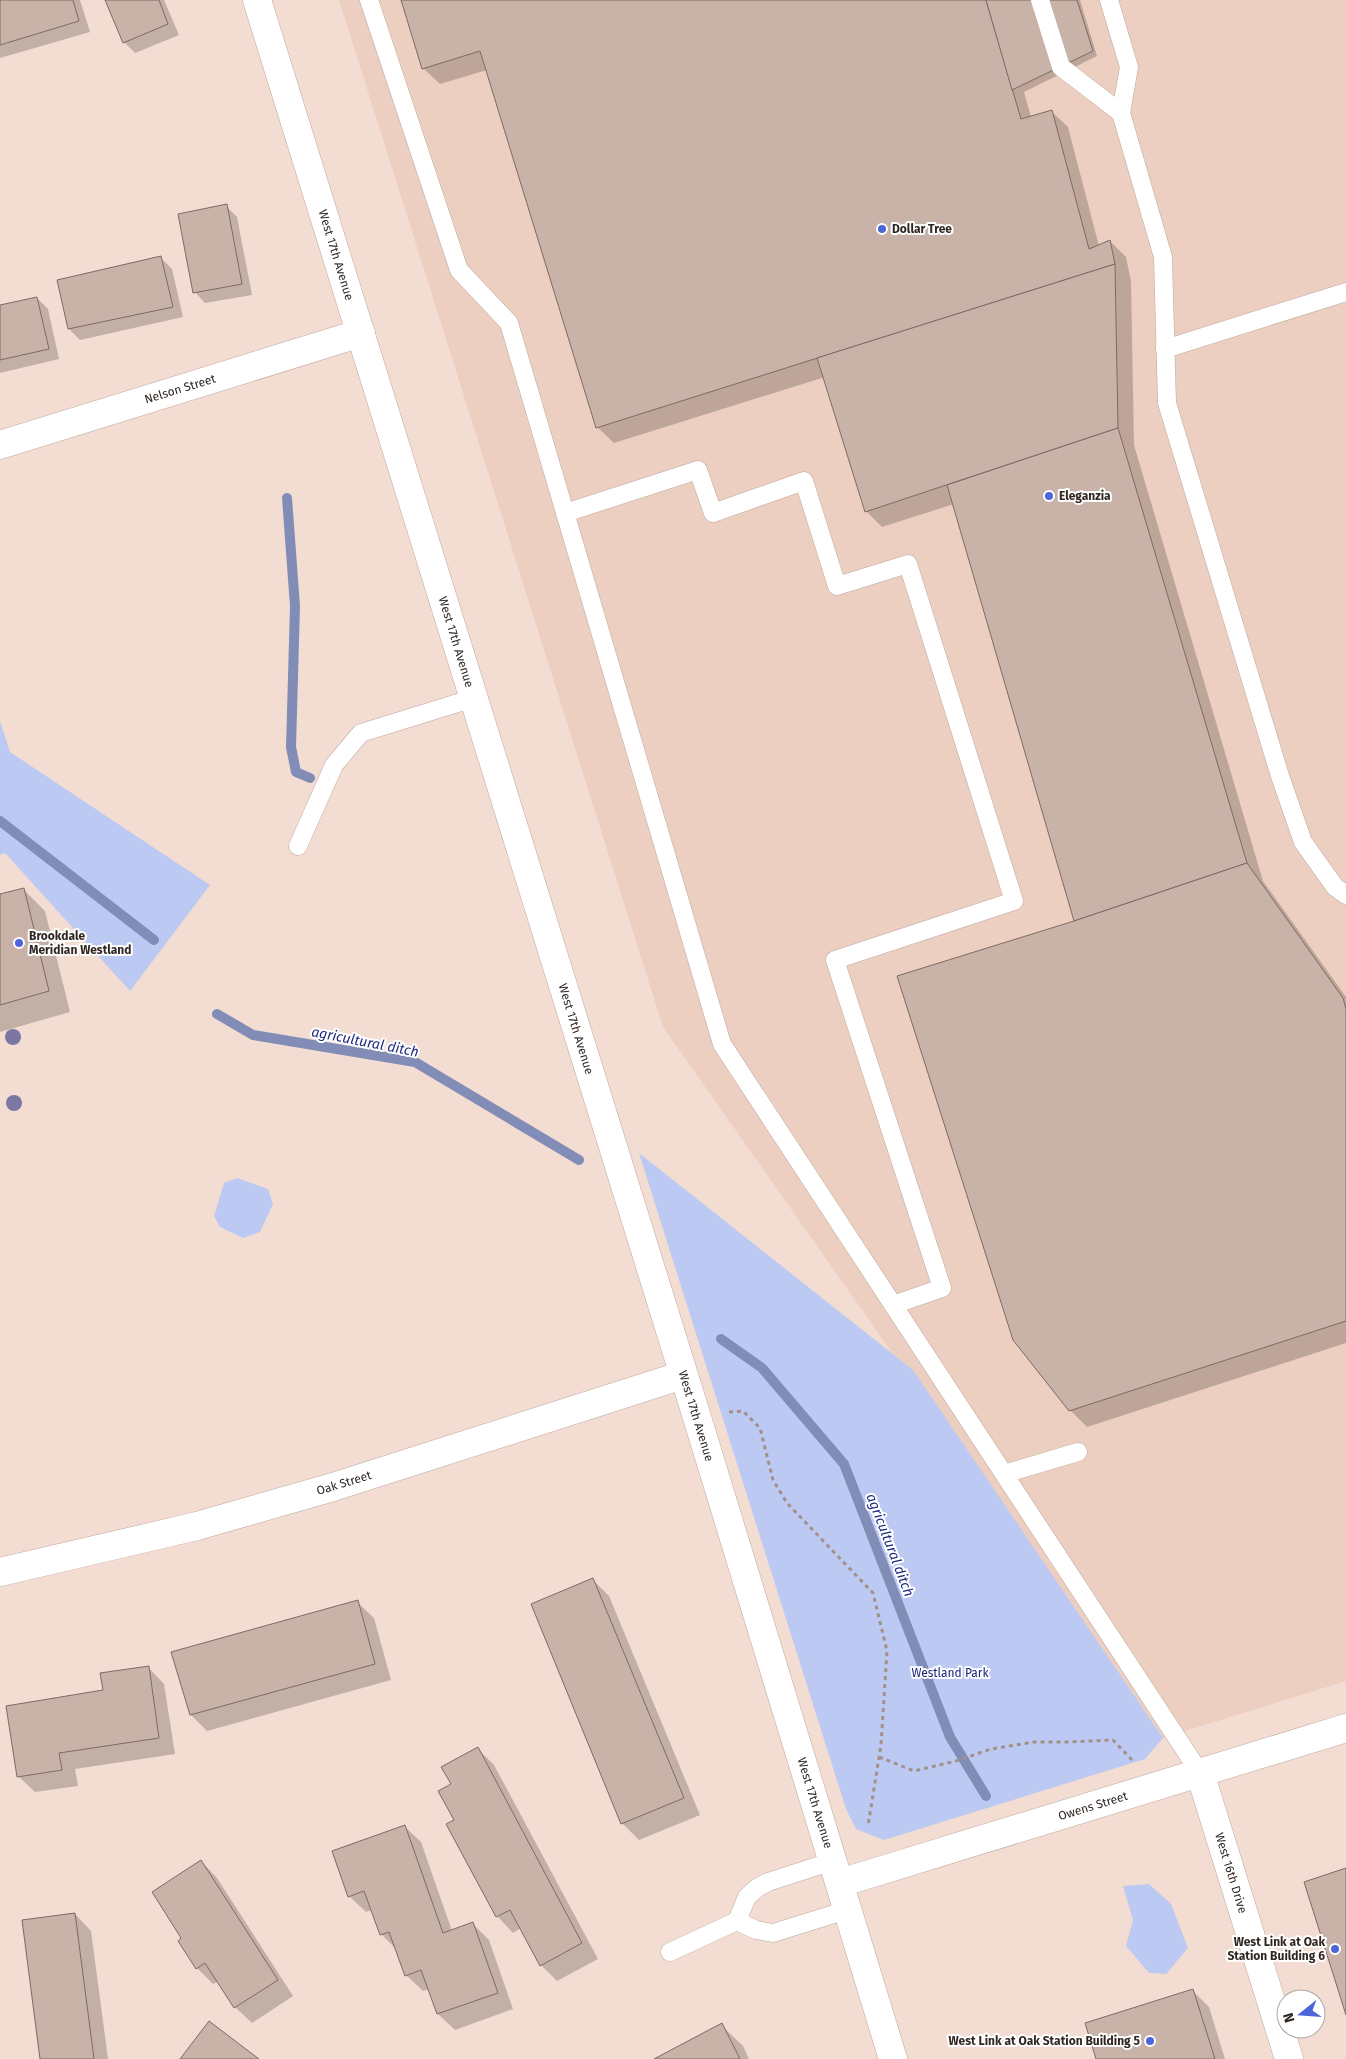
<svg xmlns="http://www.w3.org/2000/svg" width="1346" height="2059" viewBox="0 0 1346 2059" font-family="'Fira Sans',sans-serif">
<rect width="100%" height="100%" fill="#f3dcd1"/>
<path fill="#edcfc1" d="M339,0H1346V1681L1163,1738L663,1027Z"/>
<g fill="#bccaf3">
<path d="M0,721L10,752L210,885L130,991L5,853L0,855Z"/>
<path d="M639,1153L913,1370L1163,1738L1145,1759L884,1840L856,1829L846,1809Z"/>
<path d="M237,1178L268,1189L273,1204L260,1232L243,1238L220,1227L214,1216L224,1183Z"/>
<path d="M1149,1884L1171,1904L1188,1948L1166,1974L1149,1973L1126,1946L1133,1920L1123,1886Z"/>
</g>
<g fill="#0003">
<path d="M0,0H80L90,32L0,58Z"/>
<path d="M107,0H164L179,35L135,53L124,42Z"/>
<path d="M402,0H1080L1097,56L1024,92L1031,117L1051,111L1068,127L1099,246L1110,241L1126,257L1131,281L1134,445L1263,881L1346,997V1343L1087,1427L1070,1410L1076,922L954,504L882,527L866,511L825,377L614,443L597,427L487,70L440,84L423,68Z"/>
<path d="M226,206L237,217L252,295L205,303L195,292Z"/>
<path d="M161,258L172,269L183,317L80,340L69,329L59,280Z"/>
<path d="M37,298L48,309L59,359L0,373V306Z"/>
<path d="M24,890L45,911L70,1012L0,1032V895Z"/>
<path d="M593,1580L609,1596L700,1815L639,1840L622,1823Z"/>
<path d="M357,1602L374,1618L391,1680L207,1731L191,1715Z"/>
<path d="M148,1667L164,1684L175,1754L75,1769L78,1786L35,1792L18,1776L104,1692Z"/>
<path d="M478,1749L494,1765L598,1959L557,1981L541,1965L521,1928L513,1933L497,1916L455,1821Z"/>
<path d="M404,1826L421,1842L452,1931L472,1923L489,1940L513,2009L455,2030L438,2014L430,1989L423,1991L406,1975L398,1951L381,1934L372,1910L366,1912L349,1896Z"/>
<path d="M201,1861L217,1878L293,1996L252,2023L235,2007L219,1981L213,1984L197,1968L183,1939Z"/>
<path d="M75,1914L91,1931L108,2059H41Z"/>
<path d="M1193,1991L1209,2007L1225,2059H1098Z"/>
<path d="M721,2025L743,2046L749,2059H657Z"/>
</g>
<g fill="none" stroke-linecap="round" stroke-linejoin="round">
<g stroke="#818db7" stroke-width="10">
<path d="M287,498L295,606L291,747L296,772L310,778"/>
<path d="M0,821L154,940"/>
<path d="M217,1014L253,1035L415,1062L579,1160"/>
<path d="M721,1339L762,1368L844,1464L950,1737L986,1796"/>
</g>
</g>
<g fill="#c9b3a8" stroke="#7e6a61">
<path d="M0,0H73L79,21L0,45Z"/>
<path d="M105,0H159L168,24L123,43Z"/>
<path d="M401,0H986L1021,119L1052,110L1089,249L1110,240L1115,264L596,428L480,51L422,69Z"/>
<path d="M986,0H1077L1093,51L1012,90Z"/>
<path d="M227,204L242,284L193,293L178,214Z"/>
<path d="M161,256L173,307L68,329L57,280Z"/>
<path d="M1115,264L1118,428L865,512L817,358Z"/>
<path d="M37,297L49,349L0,360V305Z"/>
<path d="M1118,428L1247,863L1074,921L947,485Z"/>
<path d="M1247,863L1343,998L1346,1009V1321L1069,1411L1013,1340L897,976L1074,921Z"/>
<path d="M24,888L49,991L0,1005V894Z"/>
<path d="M593,1578L684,1798L621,1824L531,1604Z"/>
<path d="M358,1600L375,1664L190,1715L171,1652Z"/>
<path d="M149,1666L159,1738L59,1753L62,1770L17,1777L6,1706L103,1690L100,1673Z"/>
<path d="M478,1747L582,1943L540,1966L510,1910L496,1917L446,1824L454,1820L438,1791L451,1784L441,1767Z"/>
<path d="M405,1825L443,1933L473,1922L498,1993L437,2014L421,1970L405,1976L389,1932L380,1935L364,1891L348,1897L332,1851Z"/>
<path d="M201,1860L278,1980L234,2008L205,1963L196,1969L178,1941L181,1938L152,1892Z"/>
<path d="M1346,1868V2015L1304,1882Z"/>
<path d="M75,1913L94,2059H40L22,1920Z"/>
<path d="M1193,1989L1215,2059H1096L1085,2023Z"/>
<path d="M209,2021L259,2059H180Z"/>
<path d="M722,2023L740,2059H654Z"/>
</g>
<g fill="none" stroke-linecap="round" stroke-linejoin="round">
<g stroke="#bea89e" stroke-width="19">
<g id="lane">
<path d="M369,0L459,270L509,323L722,1044L1200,1773"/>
<path d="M1040,0L1061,67L1121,113"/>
<path d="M1109,0L1129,67L1121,113L1163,257L1167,403L1280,776L1303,842L1335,887L1346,895"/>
<path d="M1165,349L1346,292"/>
<path d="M565,513L698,470L713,513L804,481L837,586L908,564L1014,901L835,960L942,1288L893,1305"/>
<path d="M298,846L334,765L361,733L474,698"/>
<path d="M1004,1474L1078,1452"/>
<path d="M737,1921L756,1930L773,1933L847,1910"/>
<path d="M670,1952L737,1921L747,1897L757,1888L768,1882L833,1861"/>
</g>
</g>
<g stroke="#bea89e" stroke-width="29">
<g id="street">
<path d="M0,445L361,333"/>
<path d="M1200,1773L1289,2059"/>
</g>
</g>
<g stroke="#bea89e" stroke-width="29">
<g id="secondary">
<path d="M257,0L696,1414L893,2059"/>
<path d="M0,1572L197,1526L333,1487L683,1375"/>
<path d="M840,1883L1346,1728"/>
</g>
</g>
<g stroke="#a29189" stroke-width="3" stroke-dasharray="4 4" stroke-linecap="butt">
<path d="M729,1412L743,1411L760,1428L773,1480L787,1503L873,1593L887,1651L881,1745L868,1826"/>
<path d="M879,1757L914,1771L956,1761L991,1749L1034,1742H1067L1113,1740L1133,1761"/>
</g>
<use href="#lane" stroke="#fff" stroke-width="18"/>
<use href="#street" stroke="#fff" stroke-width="28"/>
<use href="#secondary" stroke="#fff" stroke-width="28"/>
</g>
<g fill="#7c77a2">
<circle cx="13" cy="1037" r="8"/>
<circle cx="14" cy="1103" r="8"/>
</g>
<g fill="#4c66da" stroke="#fff" stroke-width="2">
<circle cx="882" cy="229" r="5"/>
<circle cx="1049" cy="496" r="5"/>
<circle cx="19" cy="943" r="5"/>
<circle cx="1335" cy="1949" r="5"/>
<circle cx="1150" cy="2041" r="5"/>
</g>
<g text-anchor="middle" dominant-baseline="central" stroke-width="4" stroke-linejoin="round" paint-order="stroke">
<g font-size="12" font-weight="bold" fill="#302723" stroke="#fff" text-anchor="start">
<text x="892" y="229">Dollar Tree</text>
<text x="1059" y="496">Eleganzia</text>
<text x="29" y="936">Brookdale<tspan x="29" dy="14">Meridian Westland</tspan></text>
<text x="1325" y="1942" text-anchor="end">West Link at Oak<tspan x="1325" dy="14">Station Building 6</tspan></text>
<text x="1140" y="2041" text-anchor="end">West Link at Oak Station Building 5</text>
</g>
<g font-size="12" fill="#302723" stroke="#fff">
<text transform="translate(336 255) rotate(73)">West 17th Avenue</text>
<text transform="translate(180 389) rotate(-17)">Nelson Street</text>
<text transform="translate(456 642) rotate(73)">West 17th Avenue</text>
<text transform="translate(576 1029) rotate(73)">West 17th Avenue</text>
<text transform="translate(696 1416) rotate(73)">West 17th Avenue</text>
<text transform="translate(344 1483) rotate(-17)">Oak Street</text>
<text transform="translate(815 1803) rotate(73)">West 17th Avenue</text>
<text transform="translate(1093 1806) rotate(-17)">Owens Street</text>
<text transform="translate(1231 1873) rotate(73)">West 16th Drive</text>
</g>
<g font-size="12" fill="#1b257c" stroke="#fff">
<text x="950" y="1673">Westland Park</text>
</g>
<g font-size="14" font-style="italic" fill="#1d2980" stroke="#fff">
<text transform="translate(365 1042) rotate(11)">agricultural ditch</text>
<text transform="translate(890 1545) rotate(69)">agricultural ditch</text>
</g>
</g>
<g transform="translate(1301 2014) rotate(253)"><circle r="24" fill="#ffffff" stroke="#aca9a7"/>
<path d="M0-4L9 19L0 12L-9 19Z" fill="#4c66da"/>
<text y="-8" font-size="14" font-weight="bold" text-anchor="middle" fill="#302723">N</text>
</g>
</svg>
